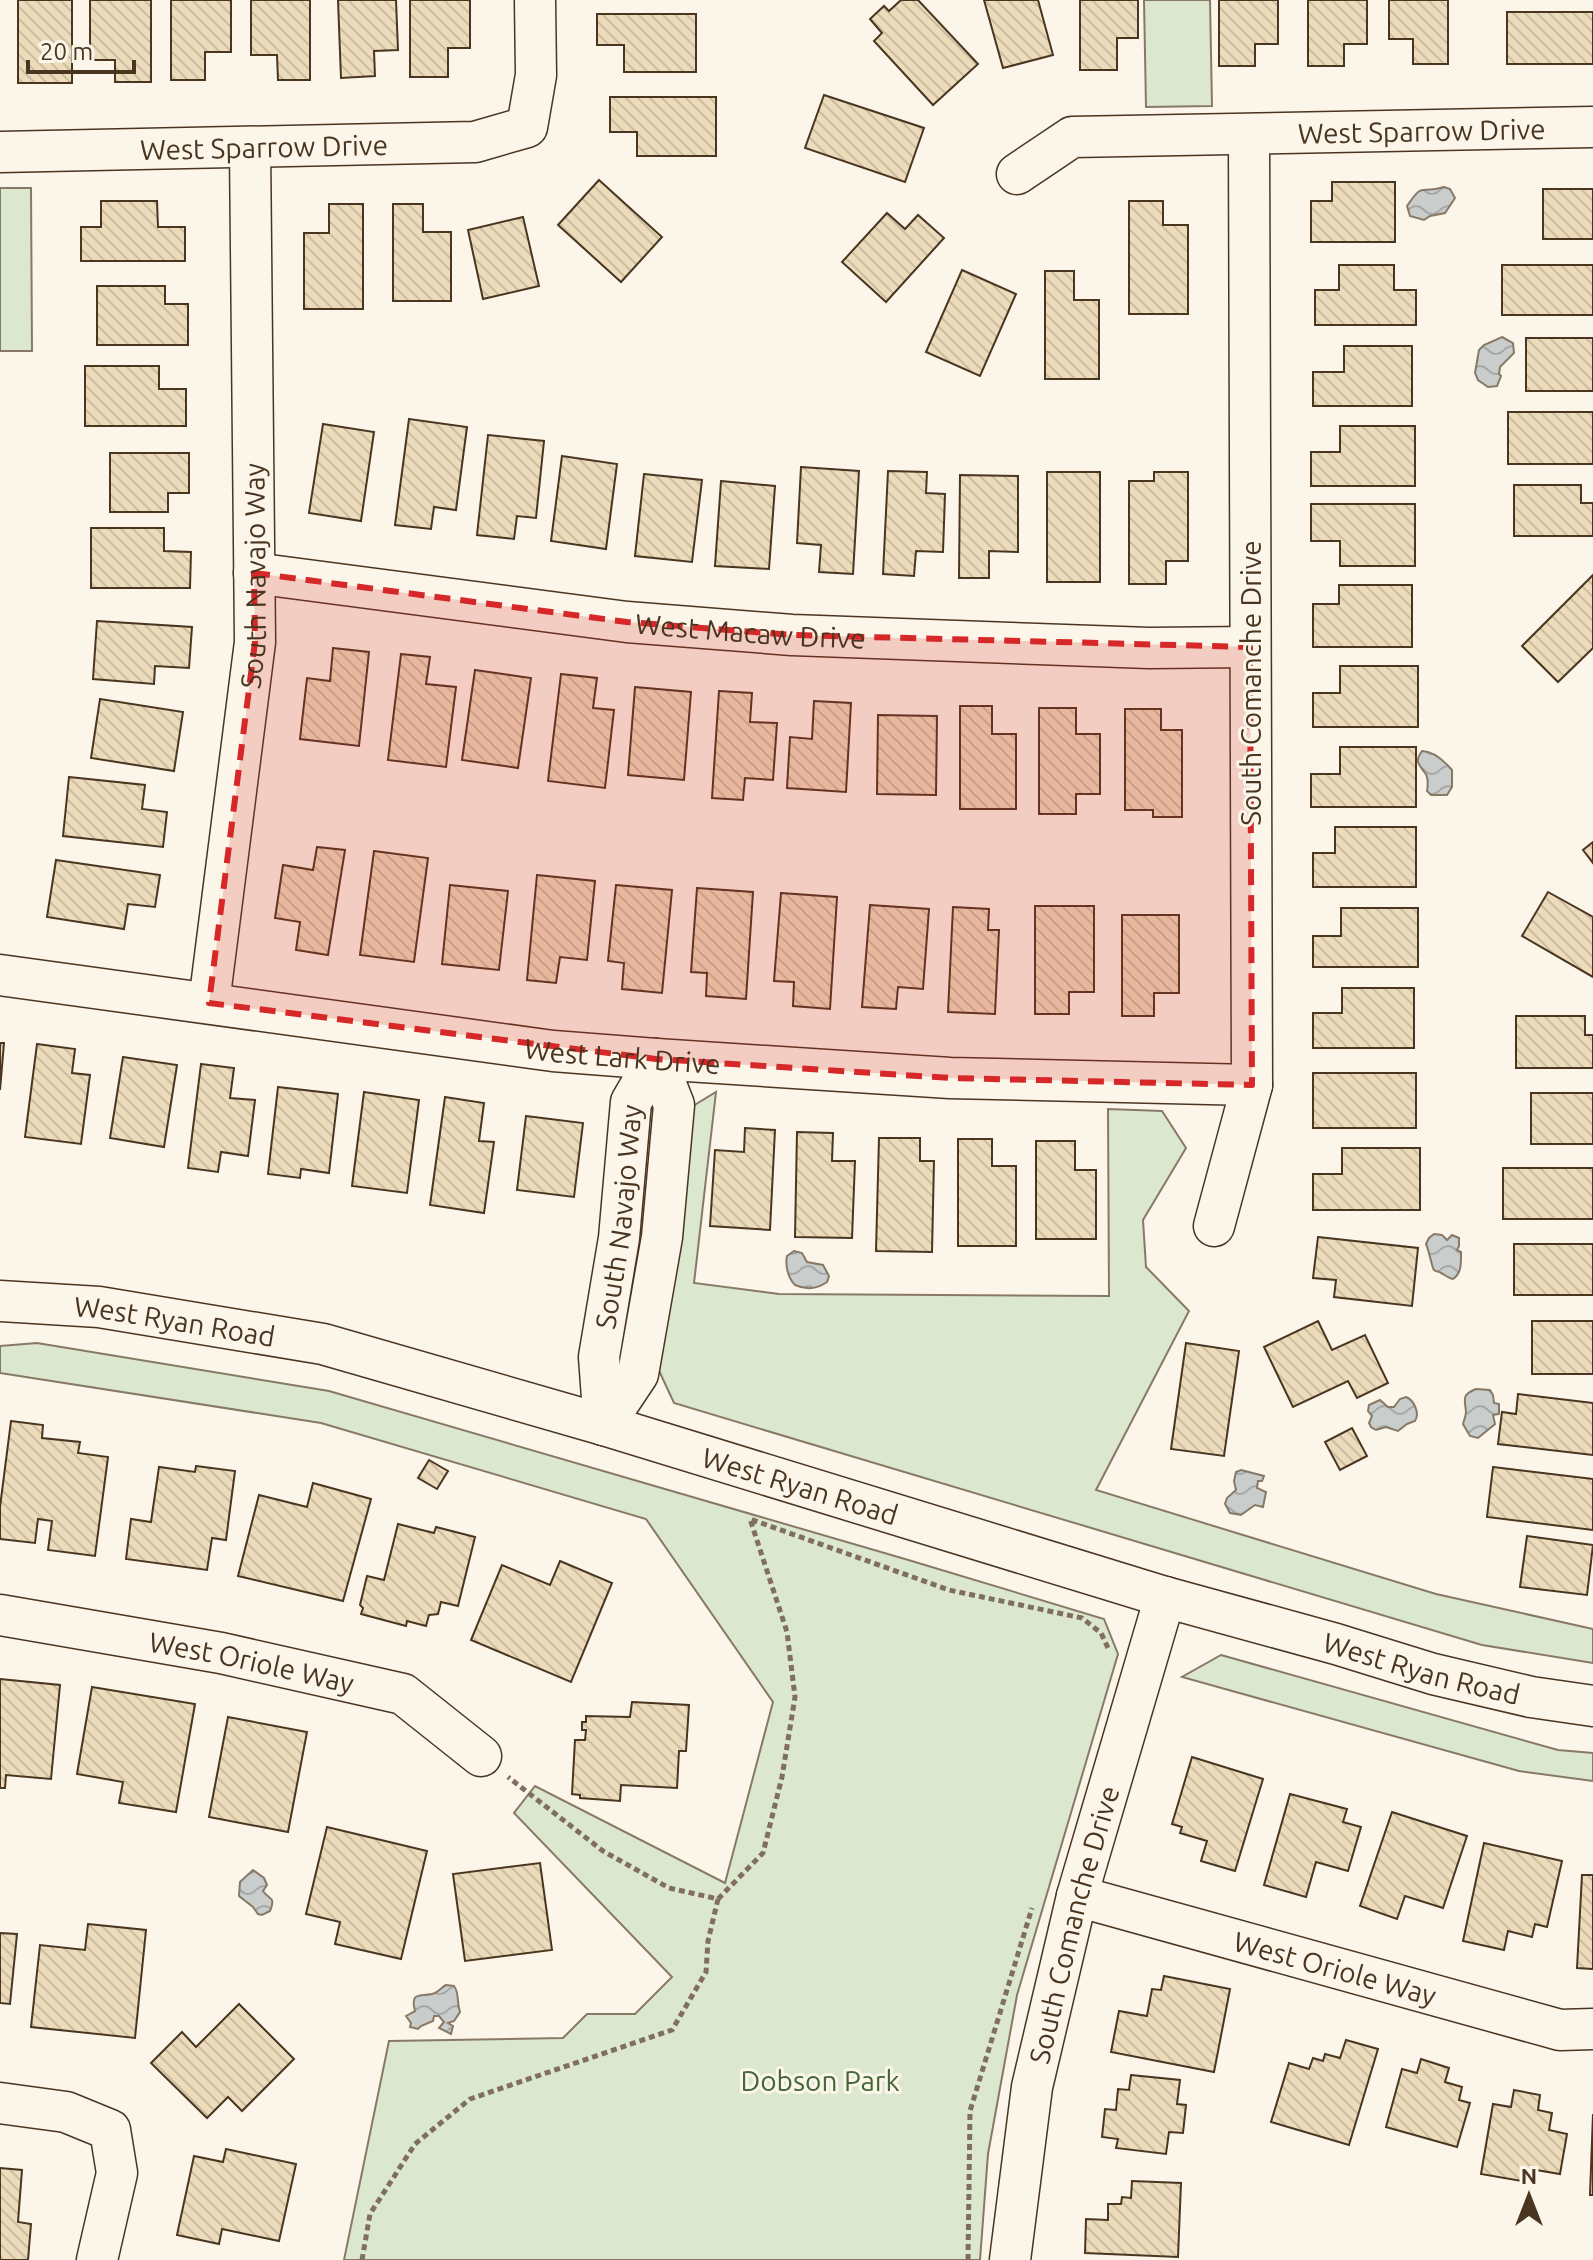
<svg xmlns="http://www.w3.org/2000/svg" width="1593" height="2260" viewBox="0 0 1593 2260" font-family="Ubuntu,sans-serif">
<defs>
<pattern id="water-waves" width="16" height="10" patternUnits="userSpaceOnUse" patternTransform="scale(2)"><rect width="16" height="10" fill="#c9cecd"/><path d="M0 5q4-4 8 0t8 0" fill="none" stroke="#a5a8a6"/></pattern>
<pattern id="building-back-hatch" width="6" height="6" patternUnits="userSpaceOnUse" patternTransform="scale(2)"><rect width="6" height="6" fill="#ecdcbc"/><path d="M-1 5l2 2M0 0l6 6M5-1l2 2" fill="none" stroke="#ccbda1"/></pattern>
</defs>
<rect width="100%" height="100%" fill="#fbf6e9"/>
<g fill="#dce7d0" stroke="#887966" stroke-width="2">
<path d="M1144,0H1210L1212,106L1146,107Z"/>
<path d="M0,188H31L32,351H0Z"/>
<path d="M716,1092L694,1283L779,1294L1109,1296L1108,1109L1162,1111L1186,1148L1143,1220L1146,1267L1189,1311L1096,1490L1436,1594L1593,1629V1663L1482,1645L674,1403L655,1362L688,1109Z"/>
<path d="M37,1343L329,1391L905,1559L1104,1619L1118,1654L1017,1995L988,2154L980,2260H344L389,2041L563,2038L587,2014H635L672,1977L514,1813L535,1786L725,1883L773,1702L646,1519L321,1423L0,1373V1346Z"/>
<path d="M1221,1655L1558,1750L1593,1753V1781L1519,1771L1182,1677Z"/>
</g>
<g fill="url(#water-waves)" stroke="#887966" stroke-width="2">
<path d="M1444,187L1450,189L1455,198L1445,213L1430,216L1424,220L1410,216L1407,206C1425,180 1419,195 1444,187Z"/>
<path d="M1502,337L1513,343L1514,353L1500,367L1499,374L1501,376L1497,386L1488,387L1478,380L1475,373L1479,350L1484,345Z"/>
<path d="M1422,751C1433,751 1445,762 1452,770V787L1447,795H1431L1427,791C1428,785 1429,778 1425,773C1419,764 1414,762 1422,751Z"/>
<path d="M1434,1234L1442,1235L1447,1240L1452,1235L1459,1238V1246L1457,1250L1461,1252C1461,1262 1462,1273 1453,1279C1448,1278 1445,1275 1441,1273C1439,1271 1436,1272 1434,1270C1432,1268 1429,1250 1426,1244L1429,1238Z"/>
<path d="M794,1251L802,1253L807,1262L823,1265L829,1276L827,1282C817,1289 806,1290 795,1285C788,1278 785,1265 787,1256Z"/>
<path d="M1476,1389L1490,1390L1493,1395L1494,1403L1499,1404V1414L1493,1415L1495,1424L1478,1438L1470,1436L1463,1424C1464,1420 1466,1416 1466,1412C1465,1399 1461,1395 1476,1389Z"/>
<path d="M1406,1397C1414,1400 1420,1413 1415,1421L1407,1424L1398,1431L1386,1427L1376,1430L1371,1427L1369,1423L1372,1416L1368,1411L1369,1405L1380,1400L1388,1407H1394L1400,1399Z"/>
<path d="M1241,1470L1264,1476L1262,1481H1258L1257,1488L1266,1492L1263,1507L1255,1505L1241,1515L1230,1513L1225,1504L1227,1498L1236,1490L1234,1481L1236,1472Z"/>
<path d="M253,1870L264,1878L267,1885L263,1891C269,1900 276,1896 270,1911L262,1915L258,1914L253,1907L239,1896L240,1882Z"/>
<path d="M446,1985L454,1986C460,1994 456,2001 460,2012L454,2021L448,2023L453,2026L451,2034L439,2028L444,2022L439,2016H434L433,2021L421,2026L418,2029L410,2027L411,2023L406,2016L415,2011C409,1989 424,1998 435,1993C439,1991 442,1987 446,1985Z"/>
</g>
<g fill="url(#building-back-hatch)" stroke="#4a3520" stroke-width="2">
<rect x="18" y="0" width="54" height="83"/>
<path d="M90,0H151V82H115V60H90Z"/>
<path d="M171,0H231V52H205V80H171Z"/>
<path d="M251,0H310V80H278L277,55H251Z"/>
<path d="M338,0H396L398,50L374,51L375,76L341,78Z"/>
<path d="M410,0H470V48H448V77H410Z"/>
<path d="M901,0H918L978,64L933,105L874,41L882,33L870,19L884,6L889,11Z"/>
<path d="M984,0H1038L1053,55L1003,68Z"/>
<path d="M1080,0H1138V38H1117V70H1080Z"/>
<path d="M1219,0H1278V44H1255V66H1219Z"/>
<path d="M1308,0H1367V44H1344V66H1308Z"/>
<path d="M1389,0H1448V64H1413V39H1389Z"/>
<rect x="1507" y="12" width="86" height="52"/>
<path d="M597,14H696V72H624V45H597Z"/>
<path d="M824,95L924,128L905,182L805,148Z"/>
<path d="M610,97H716V156H637V132H610Z"/>
<path d="M599,180L662,237L621,282L558,225Z"/>
<path d="M1332,182H1395V242H1311V201H1332Z"/>
<rect x="1543" y="189" width="50" height="50"/>
<path d="M101,201H157L158,227H185V261H81V227H101Z"/>
<path d="M1129,201H1163V225H1188V314H1129Z"/>
<path d="M329,204H363V309H304V233H329Z"/>
<path d="M393,204H423V232H451V301H393Z"/>
<path d="M887,213L905,229L918,215L944,238L886,302L842,262Z"/>
<path d="M523,217L539,286L483,299L468,230Z"/>
<path d="M1339,265H1394V290H1416V325H1315V290H1339Z"/>
<rect x="1502" y="265" width="91" height="50"/>
<path d="M962,270L1016,294L980,376L926,352Z"/>
<path d="M1045,271H1074V300H1099V379H1045Z"/>
<path d="M97,286H165V304H188V345H97Z"/>
<rect x="1526" y="338" width="67" height="53"/>
<path d="M1344,346H1412V406H1313V372H1344Z"/>
<path d="M85,366H159V389H186V426H85Z"/>
<rect x="1508" y="412" width="85" height="52"/>
<path d="M409,419L467,427L456,510L434,507L431,529L395,525Z"/>
<path d="M323,424L374,432L361,521L309,513Z"/>
<path d="M1340,426H1415V486H1311V452H1340Z"/>
<path d="M488,435L544,441L536,518L517,516L514,539L477,535Z"/>
<path d="M110,453H189V493H168V512H110Z"/>
<path d="M562,456L617,464L606,549L551,541Z"/>
<path d="M801,467L859,471L853,574L819,572L821,545L797,543Z"/>
<path d="M888,471L927,472L926,493L945,494L943,552L916,551L914,576L883,574Z"/>
<rect x="1047" y="472" width="53" height="110"/>
<path d="M1154,472H1188V561H1166V584H1129V481H1154Z"/>
<path d="M644,474L702,480L692,562L635,556Z"/>
<path d="M960,475L1018,476V552L989,551V578H959Z"/>
<path d="M721,481L775,486L769,569L715,566Z"/>
<path d="M1514,485H1581V503H1593V536H1514Z"/>
<path d="M1311,504H1415V566H1340V541H1311Z"/>
<path d="M91,528H164V551L191,552L190,588H91Z"/>
<path d="M1593,575V648L1558,682L1522,646Z"/>
<path d="M1339,585H1412V647H1313V604H1339Z"/>
<path d="M97,621L192,627L189,668L155,666L154,684L93,679Z"/>
<path d="M333,648L369,652L359,746L300,739L307,678L330,681Z"/>
<path d="M401,654L430,657L426,684L456,687L446,767L388,760Z"/>
<path d="M1340,666H1418V727H1313V693H1340Z"/>
<path d="M475,670L531,678L518,768L462,760Z"/>
<path d="M561,674L597,678L593,708L614,710L605,788L548,781Z"/>
<path d="M635,687L691,692L684,780L628,775Z"/>
<path d="M719,691L752,693L750,722L777,723L773,780L745,778L743,800L712,798Z"/>
<path d="M100,699L183,712L174,771L91,758Z"/>
<path d="M814,701L851,703L846,792L787,788L790,737L812,739Z"/>
<path d="M960,706H992V734H1016V809H960Z"/>
<path d="M1039,708H1076V734H1100V794H1076V814H1039Z"/>
<path d="M1125,709H1161V730H1182V817H1153V810H1125Z"/>
<path d="M878,715L937,716L936,795L877,794Z"/>
<path d="M1340,747H1416V807H1311V774H1340Z"/>
<path d="M69,777L145,785L142,809L167,812L163,847L63,836Z"/>
<path d="M1335,827H1416V887H1313V853H1335Z"/>
<path d="M1593,842V863L1583,850Z"/>
<path d="M317,847L345,850L328,955L296,950L300,922L275,918L283,865L313,870Z"/>
<path d="M374,851L428,858L414,962L360,955Z"/>
<path d="M56,860L160,875L155,907L128,904L124,929L47,917Z"/>
<path d="M537,875L595,881L587,960L560,957L556,983L527,980Z"/>
<path d="M450,885L508,891L499,970L442,964Z"/>
<path d="M616,885L672,890L662,993L622,989L624,963L608,961Z"/>
<path d="M697,888L753,892L746,999L706,996L707,973L691,972Z"/>
<path d="M1548,892L1593,917V977L1522,936Z"/>
<path d="M781,893L837,897L830,1009L793,1006L794,982L774,981Z"/>
<path d="M870,905L929,909L923,989L898,987L896,1009L862,1007Z"/>
<path d="M1035,906H1094V992H1069V1014H1035Z"/>
<path d="M953,907L989,909L988,930H999L995,1014L948,1012Z"/>
<path d="M1341,908H1418V967H1313V936H1341Z"/>
<path d="M1122,915H1179V993H1154V1016H1122Z"/>
<path d="M1342,988H1414V1048H1313V1013H1342Z"/>
<path d="M1516,1016H1585V1035H1593V1068H1516Z"/>
<path d="M0,1043H4L0,1090Z"/>
<path d="M37,1044L75,1049L72,1073L90,1075L81,1144L25,1137Z"/>
<path d="M123,1057L177,1065L164,1147L110,1138Z"/>
<path d="M201,1064L234,1068L230,1098L255,1100L248,1156L221,1152L218,1172L188,1168Z"/>
<rect x="1313" y="1073" width="103" height="55"/>
<path d="M278,1087L338,1094L329,1173L301,1169L300,1178L268,1174Z"/>
<path d="M364,1092L419,1100L407,1193L352,1186Z"/>
<rect x="1531" y="1093" width="62" height="51"/>
<path d="M445,1097L484,1103L479,1141L494,1142L484,1213L430,1205Z"/>
<path d="M526,1116L583,1123L574,1197L517,1190Z"/>
<path d="M745,1128L775,1130L770,1230L710,1226L715,1150L744,1152Z"/>
<path d="M797,1132L833,1133L832,1161H855L852,1238L795,1237Z"/>
<path d="M879,1138H920V1161H934L932,1252L876,1251Z"/>
<path d="M958,1139H992V1166H1016V1246H958Z"/>
<path d="M1036,1141H1075V1170H1096V1239H1036Z"/>
<path d="M1342,1148H1420V1210H1313V1174H1342Z"/>
<rect x="1503" y="1168" width="90" height="51"/>
<path d="M1318,1237L1418,1248L1412,1306L1334,1297L1336,1280L1313,1278Z"/>
<rect x="1514" y="1244" width="79" height="51"/>
<path d="M1318,1321L1332,1350L1365,1335L1388,1383L1357,1398L1348,1381L1293,1407L1264,1347Z"/>
<rect x="1532" y="1321" width="61" height="53"/>
<path d="M1186,1343L1239,1351L1224,1456L1171,1449Z"/>
<path d="M1518,1394L1593,1403V1455L1498,1444L1502,1412L1516,1414Z"/>
<path d="M11,1421L43,1425L42,1438L80,1442L78,1453L108,1457L95,1556L48,1550L52,1521L38,1519L35,1543L0,1539V1507Z"/>
<path d="M1352,1428L1367,1456L1340,1470L1325,1442Z"/>
<path d="M429,1460L448,1471L437,1489L418,1478Z"/>
<path d="M196,1466L235,1471L226,1540L212,1538L207,1570L126,1559L131,1519L151,1522L159,1467L195,1472Z"/>
<path d="M1493,1467L1593,1479V1530L1487,1517Z"/>
<path d="M313,1483L371,1499L343,1601L238,1576L259,1495L307,1507Z"/>
<path d="M398,1524L434,1533L436,1527L475,1537L458,1606L441,1602L438,1614L429,1615L426,1626L407,1621L406,1626L361,1614L363,1608L360,1605L367,1576L384,1580Z"/>
<path d="M1527,1536L1593,1545L1587,1595L1520,1587Z"/>
<path d="M560,1561L612,1583L571,1682L471,1640L502,1565L550,1585Z"/>
<path d="M0,1679L60,1685L51,1779L6,1775L5,1788H0Z"/>
<path d="M92,1687L195,1704L176,1812L119,1803L123,1782L77,1774Z"/>
<path d="M632,1702L689,1705L686,1751H679L677,1788L621,1785L620,1801L580,1798V1795L572,1794L575,1740H585L586,1730H582V1722H586V1716L630,1717Z"/>
<path d="M228,1717L307,1732L288,1832L209,1817Z"/>
<path d="M1192,1757L1263,1779L1235,1871L1201,1861L1207,1841L1180,1833L1182,1827L1172,1824Z"/>
<path d="M1290,1794L1347,1809L1343,1822L1361,1827L1348,1871L1316,1862L1306,1897L1264,1885Z"/>
<path d="M1392,1812L1467,1836L1443,1908L1405,1896L1397,1919L1360,1906Z"/>
<path d="M327,1827L427,1851L401,1959L335,1944L340,1922L306,1914Z"/>
<path d="M1484,1843L1562,1861L1547,1927L1535,1924L1532,1937L1508,1931L1504,1950L1463,1941Z"/>
<path d="M540,1863L552,1950L465,1961L453,1874Z"/>
<path d="M1582,1875H1593V1969L1577,1968Z"/>
<path d="M88,1924L146,1930L135,2038L31,2027L40,1945L85,1950Z"/>
<path d="M0,1933L17,1934L10,2004L0,2003Z"/>
<path d="M1164,1976L1230,1989L1214,2072L1111,2052L1119,2011L1147,2016L1152,1989L1161,1990Z"/>
<path d="M239,2004L294,2059L242,2111L228,2097L207,2118L151,2063L182,2032L196,2047Z"/>
<path d="M1346,2040L1378,2049L1349,2145L1271,2122L1289,2063L1309,2069L1313,2058L1323,2061L1325,2054L1340,2058Z"/>
<path d="M1421,2059L1449,2068L1445,2082L1462,2087L1459,2100L1470,2103L1457,2147L1386,2127L1402,2069L1417,2073Z"/>
<path d="M1131,2075L1180,2080L1177,2104L1186,2105L1183,2133L1169,2132L1166,2154L1116,2148L1118,2139L1102,2137L1105,2109L1116,2110L1118,2089L1129,2090Z"/>
<path d="M1514,2090L1540,2095L1538,2110L1552,2113L1549,2130L1567,2134L1560,2174L1536,2170L1534,2183L1481,2174L1493,2104L1511,2107Z"/>
<path d="M1593,2114V2195H1590Z"/>
<path d="M226,2149L296,2164L279,2241L222,2229L219,2244L177,2235L194,2156L223,2162Z"/>
<path d="M0,2168L22,2170L18,2222L31,2224L28,2260H0Z"/>
<path d="M1132,2181L1181,2183L1178,2257L1085,2253L1086,2219L1108,2220V2204H1121L1122,2197L1131,2198Z"/>
</g>
<g fill="none" stroke-linecap="round" stroke-linejoin="round">
<g stroke="#4a3520" stroke-width="43">
<g id="minor">
<path id="s1" d="M0,152L475,142L527,127L536,75L535,0"/>
<path id="s2" d="M1017,174L1072,137L1593,127"/>
<path id="s3" d="M254,573L627,622L792,635L1149,648L1250,647"/>
<path id="s4" d="M0,975L553,1051L656,1059L950,1078L1252,1085"/>
<path id="s5" d="M209,1003L255,642L250,148"/>
<path d="M1214,1226L1252,1085L1249,135"/>
<path id="s6" d="M0,1301L99,1307L323,1344L604,1425L1165,1597L1336,1644L1433,1674L1531,1697L1593,1706"/>
<path d="M604,1425L638,1374L662,1237L674,1105L656,1059"/>
<path id="s7" d="M604,1425L599,1357L619,1238L631,1102L656,1059"/>
<path id="s8" d="M0,1615L221,1653L403,1694L481,1756"/>
<path id="s9" d="M1077,1896L1560,2030L1593,2029"/>
<path d="M0,2103L66,2112L110,2130L117,2173L97,2260"/>
<path id="s10" d="M1010,2260L1032,2087L1077,1896L1165,1597"/>
</g>
</g>
<g stroke="#7f6f5c" stroke-width="5" stroke-dasharray="6 4" stroke-linecap="butt">
<path d="M718,1899L763,1853L782,1777L795,1697L787,1632L750,1519L949,1590L1082,1618L1101,1633L1109,1650"/>
<path d="M362,2260L370,2214L415,2144L470,2099L672,2030L706,1972L708,1941L718,1899L669,1888L603,1851L508,1777"/>
<path d="M968,2260L970,2111L1032,1908"/>
</g>
<use href="#minor" stroke="#fbf6e9" stroke-width="40"/>
</g>
<path fill="#d62828" fill-opacity="0.2" stroke="#d62828" stroke-width="6" stroke-dasharray="16 10" stroke-linejoin="round" d="M254,573L627,622L792,635L1250,647L1252,1085L950,1078L656,1059L209,1003L255,642Z"/>
<g text-anchor="middle" dominant-baseline="central" stroke-width="6" stroke-linejoin="round" paint-order="stroke">
<g font-size="28" fill="#4a3520" stroke="#fbf6e9">
<text stroke="none"><textPath href="#s2" startOffset="416">West Sparrow Drive</textPath></text>
<text stroke="none"><textPath href="#s1" startOffset="264">West Sparrow Drive</textPath></text>
<text stroke="none"><textPath href="#s5" startOffset="430">South Navajo Way</textPath></text>
<text stroke="none"><textPath href="#s3" startOffset="500">West Macaw Drive</textPath></text>
<text transform="translate(1250 683) rotate(-90)">South Comanche Drive</text>
<text stroke="none"><textPath href="#s4" startOffset="628">West Lark Drive</textPath></text>
<text stroke="none"><textPath href="#s7" startOffset="210">South Navajo Way</textPath></text>
<text stroke="none"><textPath href="#s6" startOffset="176">West Ryan Road</textPath></text>
<text stroke="none"><textPath href="#s6" startOffset="824">West Ryan Road</textPath></text>
<text stroke="none"><textPath href="#s8" startOffset="256">West Oriole Way</textPath></text>
<text stroke="none"><textPath href="#s6" startOffset="1472">West Ryan Road</textPath></text>
<text stroke="none"><textPath href="#s10" startOffset="342">South Comanche Drive</textPath></text>
<text stroke="none"><textPath href="#s9" startOffset="268">West Oriole Way</textPath></text>
</g>
<g font-size="28" fill="#436837" stroke="#fbf6e9">
<text x="820" y="2080">Dobson Park</text>
</g>
</g>
<g transform="translate(1529 2196)" stroke="#fbf6e9" stroke-width="6" paint-order="stroke">
<path d="M0-6L14 30L0 20L-14 30Z" fill="#4a3520"/>
<text y="-12" font-size="22" font-weight="bold" text-anchor="middle" fill="#4a3520">N</text>
</g>
<path d="M28 60v12h106v-12" fill="none" stroke="#4a3520" stroke-width="4"/>
<text x="40" y="60" font-size="24" fill="#4a3520" stroke="#fbf6e9" stroke-width="6" paint-order="stroke">20 m</text>
</svg>
